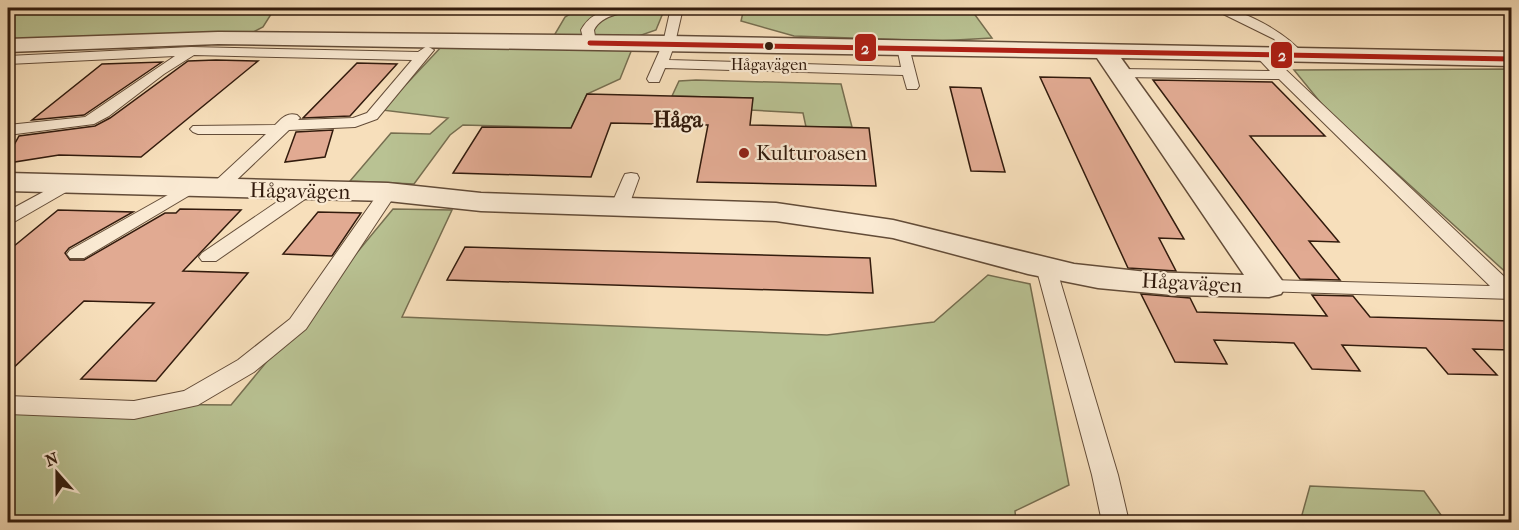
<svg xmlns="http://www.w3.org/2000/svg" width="1519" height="530" viewBox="0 0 1519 530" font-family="'IM FELL French Canon',serif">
<rect width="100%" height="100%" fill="#f7dfbb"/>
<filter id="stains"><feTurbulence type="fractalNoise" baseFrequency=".00333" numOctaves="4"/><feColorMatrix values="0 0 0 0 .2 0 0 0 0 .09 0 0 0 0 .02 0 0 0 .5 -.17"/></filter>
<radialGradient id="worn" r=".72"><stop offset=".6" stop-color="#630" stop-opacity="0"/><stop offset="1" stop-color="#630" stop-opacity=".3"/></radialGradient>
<g fill="#b9c293" stroke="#766e50" stroke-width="1.5">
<path d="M8,8H275L263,27L236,41L8,49Z"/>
<path d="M580,8H665L656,30L630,39H552L565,17Z"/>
<path d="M744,8H970L992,38L938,41L794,36L741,21Z"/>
<path d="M443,45L632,49L620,79L587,94L571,128L463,125L450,135L414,184L350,181L391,133L430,134L448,118L382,110Z"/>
<path d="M1511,69V277L1325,108L1294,70Z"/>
<path d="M696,80L841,84L852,127H806L803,113L751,110L752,98L672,96L679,81Z"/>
<path d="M393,209L452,210L402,317L827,335L934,322L988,275L1030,284L1069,485L1015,511L1016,522H8V403L231,405Z"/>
<path d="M1310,486L1424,491L1446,522H1300Z"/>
</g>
<g fill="#e1aa92" stroke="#321b0d" stroke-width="1.5">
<path d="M216,60L258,61L141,157L59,155L8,163V156L19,136L95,126L110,118L188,61Z"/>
<path d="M162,62L84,115L32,120L102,64Z"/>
<path d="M357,63L397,64L350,116L303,118Z"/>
<path d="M1040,77L1090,78L1184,239L1159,238L1176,271L1128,268Z"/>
<path d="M1153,80L1272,82L1325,136H1250L1339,242L1309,241L1340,280L1300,279Z"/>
<path d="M950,87L981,88L1005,172L971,171Z"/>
<path d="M587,94L753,98L750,125L869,128L876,186L697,182L708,125L611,123L591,177L453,173L482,127L571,128Z"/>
<path d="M333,130L325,157L285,162L296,132Z"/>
<path d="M180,209L241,210L183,271L248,273L156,381L81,379L154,303L84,301L8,373V251L58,210L133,212L69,248L65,253L70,260H84L165,213H176Z"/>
<path d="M318,212L361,213L332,256L283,254Z"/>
<path d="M465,247L870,258L873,293L447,280Z"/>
<path d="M1141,294L1190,298L1197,312L1327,316L1312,295L1353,296L1370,317L1512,321V350L1473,349L1497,375L1448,374L1426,348L1342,345L1360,371L1312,369L1294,343L1214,340L1227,364L1175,362Z"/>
</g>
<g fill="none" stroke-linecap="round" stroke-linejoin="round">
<g stroke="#634c38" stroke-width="2">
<g id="lane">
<path d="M618,8H683L675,43L669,60L901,67L897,47L903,43L909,47L919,86L917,89H907L903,75L665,68L659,82H649L647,79L663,43L670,12C647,12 606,7 594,30L596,43L595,46H585L581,30C590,14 601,12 618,8Z"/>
<path d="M1211,8C1239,5 1288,34 1305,56L1303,59H1293L1274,39Z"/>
<path d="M427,46L434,50L377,119L355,127L289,130L223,193H211L208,189L211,185L266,134H198L193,132L190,129L193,126L275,125C282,118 287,112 297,115L300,118L298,120L353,118L367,113L412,60L194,55L164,74L109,116L94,124L8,135V125L85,117L175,56L8,64V56L191,47L418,52Z"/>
<path d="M1262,51L1267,52L1512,284V299L1262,291L1259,286L1262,281L1269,280L1490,286L1279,79L1120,77L1113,73L1120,69L1270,71L1255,55Z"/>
<path d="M631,173L637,174L639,178L628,208L625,212H613L610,208L623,178L625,174Z"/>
<path d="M67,179L73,180L76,184L73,188L14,222L8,223V211Z"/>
<path d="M189,183L195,184L198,188L195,192L84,258H70L67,254L70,250Z"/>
<path d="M305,186L311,187L314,191L311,195L216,261H202L199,257L202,253L299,187Z"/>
<path d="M388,187L394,188L397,192L306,329L254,372L198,405L134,419L8,414V396L134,401L184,391L238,360L290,319L382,188Z"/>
<path d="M1046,261L1053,263L1056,267L1118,475L1129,522H1102L1092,475L1036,267L1039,263Z"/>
</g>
</g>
<g stroke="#634c38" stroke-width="3">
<path id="street" d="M218,32L669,36L1512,52V66L1121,58L1286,286L1281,294L1269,297L1172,295L1098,288L1028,274L893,238L776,221L481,211L388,201L8,191V173L388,183L481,193L776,203L893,220L1074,264L1147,272L1244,275L1097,58L218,44L8,52V39Z"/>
</g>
<use href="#lane" fill="#faead3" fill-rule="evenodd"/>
<use href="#street" fill="#faead3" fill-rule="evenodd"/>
<g stroke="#faead3" stroke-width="8">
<path id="bus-1" d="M590,43L1512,59"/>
</g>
<use href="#bus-1" stroke="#af1e14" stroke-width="5"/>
</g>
<circle fill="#321b0d" stroke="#faead3" stroke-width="2" cx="769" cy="46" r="5"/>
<circle fill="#8f2418" stroke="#faead3" stroke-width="2" cx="744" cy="153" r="6"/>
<g text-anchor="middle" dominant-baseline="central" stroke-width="4.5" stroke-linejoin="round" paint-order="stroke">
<g font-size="16" fill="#321b0d" stroke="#faead3">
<text x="769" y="64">Hågavägen</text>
</g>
<g font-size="21" fill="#321b0d" stroke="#faead3" text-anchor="start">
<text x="756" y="153">Kulturoasen</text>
</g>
<g font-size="21" fill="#321b0d" stroke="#faead3">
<text transform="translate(300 191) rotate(1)">Hågavägen</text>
<text transform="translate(1192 283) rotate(3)">Hågavägen</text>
</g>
<g font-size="22" font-weight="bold" fill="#321b0d" stroke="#faead3">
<text x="678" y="120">Håga</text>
</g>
</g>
<g stroke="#faead3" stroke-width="2">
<rect x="854" y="33" width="23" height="29" rx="6" fill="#af1e14"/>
<rect x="1270" y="41" width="23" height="28" rx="6" fill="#af1e14"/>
</g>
<g font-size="16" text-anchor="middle" font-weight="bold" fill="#fff">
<text x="865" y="54">2</text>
<text x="1282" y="61">2</text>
</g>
<rect width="1519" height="530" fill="none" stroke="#f7dfbb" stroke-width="30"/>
<rect x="9" y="9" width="1501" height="512" fill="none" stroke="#321b0d" stroke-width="3"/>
<rect x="15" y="15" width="1489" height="500" fill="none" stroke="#321b0d" stroke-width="1.5"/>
<g transform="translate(57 473) rotate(339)" stroke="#faead3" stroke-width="4.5" paint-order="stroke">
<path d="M0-4.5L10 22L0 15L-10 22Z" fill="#321b0d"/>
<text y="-9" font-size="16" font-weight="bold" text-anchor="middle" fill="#321b0d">N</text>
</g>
<rect width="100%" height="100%" filter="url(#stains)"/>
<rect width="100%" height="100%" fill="url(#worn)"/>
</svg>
